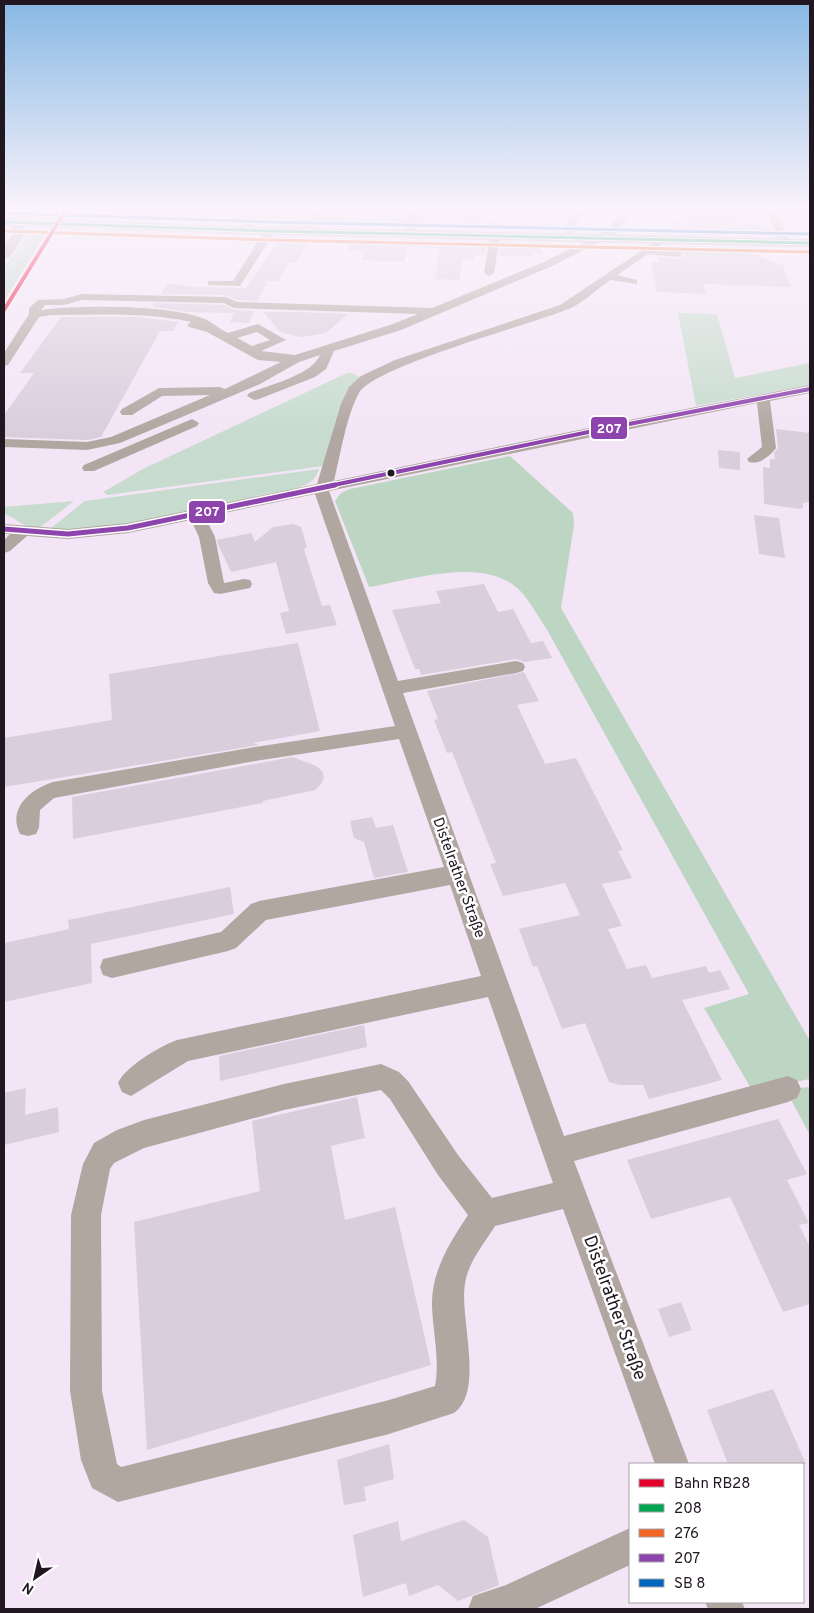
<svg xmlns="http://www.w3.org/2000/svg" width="814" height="1613" viewBox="0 0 814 1613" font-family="Overpass,sans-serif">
<rect width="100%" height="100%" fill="#f3e5f6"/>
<g fill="#c7dcce">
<path d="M34,235L4,279V267L26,237Z"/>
<path d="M678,313L717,314L735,378L810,363V385L696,406Z"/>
<path d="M349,372L360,377L323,466L108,495L103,492L143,469Z"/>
<path d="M319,469C316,478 313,481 305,485C289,493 269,492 253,497C195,514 110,532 50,529L85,501Z"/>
<path d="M74,501L39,528L28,527L4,513V507Z"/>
</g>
<g fill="#bdd6c4">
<path d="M46,233L4,301V279L34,235Z"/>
<path d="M510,456L573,513L574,525L561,608L810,1041V1079L752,1090L704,1008L749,994L546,628C537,615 528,597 516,587C480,557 411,580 369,587L335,501L341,493L350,489Z"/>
<path d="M810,1087V1135L789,1096L800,1088Z"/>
</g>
<g fill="#d9cedc">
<path d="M193,208H212L204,223L184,222Z"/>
<path d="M267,208H312L301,226L257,225Z"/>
<path d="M326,208H352L344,227L316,226Z"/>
<path d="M711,208H736L741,224L770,227L773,236L653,234L652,228L673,226L672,221L686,222L685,210L712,211Z"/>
<path d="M437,209L488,210L485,221L540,226V231L417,228L421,214H436Z"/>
<path d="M403,213L408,214L404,228L353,227L356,218L401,219Z"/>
<path d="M178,234H198L195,240H174Z"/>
<path d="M273,237L311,238L296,263H289L278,281H267L258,301L237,300L226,295L161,294L166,286L172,283L192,287L246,288L277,242H270Z"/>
<path d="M348,239L487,242L485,256L474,255V260L462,259L459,280L435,279L440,248L408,247L404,262L361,260L364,251L347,250L349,244H346Z"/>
<path d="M501,242L541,243V254L532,252L533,257L499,256Z"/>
<path d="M663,246L767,248L750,253L783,265L791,287L703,284L706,294L657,292L651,262H659L658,257L678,259L685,255L678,249L661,248Z"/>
<path d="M155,303L224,305L234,310L254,311L249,323L230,322L234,313L187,312L153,307Z"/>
<path d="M263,312H299L348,314L326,333L301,337L280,332Z"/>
<path d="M61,317H139L178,322L173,331H160L101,437L88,440L4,437V415L34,373H20Z"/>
<path d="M776,429L810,433V502L803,503V508L800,509L764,504L763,467L770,468V459H775L774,453L778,448Z"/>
<path d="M718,450L740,452V470L719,468Z"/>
<path d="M754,515L779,518L785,558L759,554Z"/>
<path d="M293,524L301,527L307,547L304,549L322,606L330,605L337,625L286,634L280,613L289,611L276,562L231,572L218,544L217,540L251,533L255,542L273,527Z"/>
<path d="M484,584L498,612L513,609L531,643L543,641L552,658L525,662L516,659L421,675L419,669H415L392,610L441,603L436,591Z"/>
<path d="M298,643L320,731L253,743L259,745L4,787V738L112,720L109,674Z"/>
<path d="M524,672L539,701L517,705L545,764L576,758L623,850L618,851L632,878L602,884L622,926L608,929L627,969L646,965L652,978L706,966L709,973L720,970L730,989L682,1000L722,1080L649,1099L643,1085H620L609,1082L585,1023L562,1029L537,966L533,967L519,929L580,915L565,883L503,896L490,864L496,863L452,752L447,753L434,720L438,719L427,691Z"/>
<path d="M293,757L316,766L322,771L324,778L321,784L315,790L263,801V803L73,839L72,797Z"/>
<path d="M372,817L376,828L393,825L408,872L374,878L364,842L354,838L350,821Z"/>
<path d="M230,887L234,914L91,944L92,983L4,1002V943L69,929L68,920Z"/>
<path d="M364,1025L367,1047L220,1081L219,1056Z"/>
<path d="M26,1088L25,1115L58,1107L59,1132L4,1145V1093Z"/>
<path d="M357,1097L365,1138L331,1146L345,1220L395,1207L431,1365L147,1450L134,1222L260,1191L252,1121Z"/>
<path d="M778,1119L807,1174L787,1180L809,1223L799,1225L810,1247V1304L783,1312L730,1197L651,1219L627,1160Z"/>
<path d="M681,1302L692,1330L669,1337L658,1309Z"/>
<path d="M773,1389L806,1464H728L707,1410Z"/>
<path d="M389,1444L394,1479L364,1487L366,1501L344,1505L337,1460Z"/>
<path d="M464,1520L488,1537L499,1585L458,1601L438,1585L409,1596L406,1583L363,1597L353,1535L398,1521L401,1541Z"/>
</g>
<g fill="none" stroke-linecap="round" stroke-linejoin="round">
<g fill="#b2a6a1" fill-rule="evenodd">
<path d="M255,208H265L250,232H244L242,230Z"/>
<path d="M314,208H324L309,234H301L300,232Z"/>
<path d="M411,208H421L414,234L409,237L404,234Z"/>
<path d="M577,208H585L587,212L577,219L573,240H565L567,218L577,211Z"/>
<path d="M624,208H634L616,234L552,266L401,330L334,351L326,369L315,377L259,399L254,400L247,396L249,393C269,385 312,375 320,355L299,362L260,384L120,443L87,450L4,447V439L87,442L111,437L210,395L162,396L132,415H122L120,412L122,409L159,388L220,387L225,389L281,362L258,360L207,332L189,327L187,325L191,322C146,312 97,315 51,315L39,317L8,365L4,366V353L29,314V308L38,300L64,299L82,294L226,297L237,302L432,308L544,262L608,230ZM82,300L224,303L234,308L418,314L393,324L295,355L261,351L286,340L258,324L228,333C217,328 211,320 199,317C162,305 80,305 41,310L45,305H64ZM257,332L270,340L252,346L237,338Z"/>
<path d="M766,208H776L789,243L788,245L779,243Z"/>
<path d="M266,229L275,231L240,286L208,285V281H233Z"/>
<path d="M495,233L500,236L494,273L489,276L484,273L490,236Z"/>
<path d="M662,237L667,240L656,249L678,251L683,254L678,257L648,254L617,275L637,280V284L610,280C596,290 582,304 566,310C529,325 375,366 359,393C347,414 340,456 334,481L603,425L810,385V393L770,401L776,448C770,456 759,465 749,462L747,459L762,447L757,403L329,491L398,681L516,661L523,663L525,667L523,671L516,673L403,693L564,1136L788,1076L797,1080L801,1089L797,1098L788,1102L574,1161L689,1464H655L563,1209L495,1226C484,1244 468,1262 465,1284C459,1316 485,1391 454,1413L389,1434L118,1502L92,1488L81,1460L70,1391L71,1215L83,1164L94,1143L117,1130L144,1120L284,1084L381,1064L399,1072L408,1081L458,1155L492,1198L553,1183L488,997L188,1061L131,1096L122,1092L118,1083C125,1067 160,1046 177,1040L481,976L450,885L266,920L236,948L228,951L112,978L103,975L100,967L103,959L221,932L251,904L259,901L444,867L399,739L255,761L54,798L40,810L39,828L36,834L28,836L20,834C7,808 31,789 53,782L255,747L395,726L315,494L205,517L215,537L224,583L244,579L250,580L252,584L250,588L220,594L214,593L208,583L199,537L191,520L128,533L68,539L27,536L10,551L4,553V540L10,534H4V524L68,529L128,523L317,484L341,404L349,387L361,376L395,360L560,305ZM381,1090L390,1099L438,1175L468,1215C450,1242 431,1272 432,1306C433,1333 440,1360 435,1386L389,1400L121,1467L117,1464L102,1391L101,1215L110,1169L114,1163L144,1148L284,1110Z"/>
<path d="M192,419L199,423L197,426L94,471H84L82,468L84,465Z"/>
<path d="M630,1528V1565L535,1609H468L473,1596L506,1585Z"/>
<path d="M705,1602H742L745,1609H708Z"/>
</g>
<path fill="#b7aaaa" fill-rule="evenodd" d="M4,218L270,227L810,239V247L270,235L24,226L26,233L9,258L4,259V246L14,233L11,226H4Z"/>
<g stroke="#fff" stroke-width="5">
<path id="bus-1" d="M4,222L270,231L810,243"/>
</g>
<g stroke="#fff" stroke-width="5">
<path id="bus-2" d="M4,231L270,240L810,252"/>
</g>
<g stroke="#fff" stroke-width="6">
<path id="bus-3-far1" d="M329,486L603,429L810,389"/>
</g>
<g stroke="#fff" stroke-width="8">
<path id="bus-3" d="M4,529L68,534L128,528L335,485"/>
</g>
<g stroke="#fff" stroke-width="5">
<path id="bus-4" d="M4,213L270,222L810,234"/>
</g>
<use href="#bus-1" stroke="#00a651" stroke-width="3"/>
<use href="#bus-2" stroke="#f26522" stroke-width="3"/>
<use href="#bus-3-far1" stroke="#8e44ad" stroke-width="4"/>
<use href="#bus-3" stroke="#8e44ad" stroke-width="5"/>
<use href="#bus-4" stroke="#0065bd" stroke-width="3"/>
<g stroke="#fff" stroke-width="5.5">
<path id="rail-1" d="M4,310L67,208"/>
</g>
<use href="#rail-1" stroke="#e4002b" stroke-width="4"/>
</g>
<linearGradient id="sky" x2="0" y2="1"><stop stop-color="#87b8e4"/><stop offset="0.48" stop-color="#faf3fb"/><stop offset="1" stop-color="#faf3fb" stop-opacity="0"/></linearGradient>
<rect width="814" height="434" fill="url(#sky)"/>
<circle fill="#201721" stroke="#fff" stroke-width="2" cx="391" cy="473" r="4.5"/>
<g text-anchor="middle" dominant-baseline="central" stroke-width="5" stroke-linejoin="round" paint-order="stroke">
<g font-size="15" fill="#201721" stroke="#fff">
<text transform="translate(458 878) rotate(70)">Distelrather Straße</text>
</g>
<g font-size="18" fill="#201721" stroke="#fff">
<text transform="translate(614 1308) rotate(70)">Distelrather Straße</text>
</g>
</g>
<g stroke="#fff" stroke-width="2">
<rect x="590" y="416" width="38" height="24" rx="5" fill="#8e44ad"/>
<rect x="188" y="500" width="38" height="24" rx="5" fill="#8e44ad"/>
</g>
<g font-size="14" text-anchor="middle" font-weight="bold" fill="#fff">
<text x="609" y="433">207</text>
<text x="207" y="516">207</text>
</g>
<rect width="814" height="1613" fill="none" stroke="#201721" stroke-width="10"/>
<rect x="629" y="1463" width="175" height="140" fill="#ffffff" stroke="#a6a2a6"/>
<rect x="639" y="1479" width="25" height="8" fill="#e4002b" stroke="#a6a2a6"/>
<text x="674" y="1488" font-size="15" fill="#201721">Bahn RB28</text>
<rect x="639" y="1504" width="25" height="8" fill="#00a651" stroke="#a6a2a6"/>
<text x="674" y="1513" font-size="15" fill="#201721">208</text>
<rect x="639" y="1529" width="25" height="8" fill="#f26522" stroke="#a6a2a6"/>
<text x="674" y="1538" font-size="15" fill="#201721">276</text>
<rect x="639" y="1554" width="25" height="8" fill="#8e44ad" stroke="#a6a2a6"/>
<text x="674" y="1563" font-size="15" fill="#201721">207</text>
<rect x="639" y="1579" width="25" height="8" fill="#0065bd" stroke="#a6a2a6"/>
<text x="674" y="1588" font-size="15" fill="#201721">SB 8</text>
<g transform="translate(35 1578) rotate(214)" stroke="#ffffff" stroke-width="4" paint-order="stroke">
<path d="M0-4L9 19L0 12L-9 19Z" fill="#201721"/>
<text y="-8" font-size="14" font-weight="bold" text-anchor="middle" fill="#201721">N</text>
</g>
</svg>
